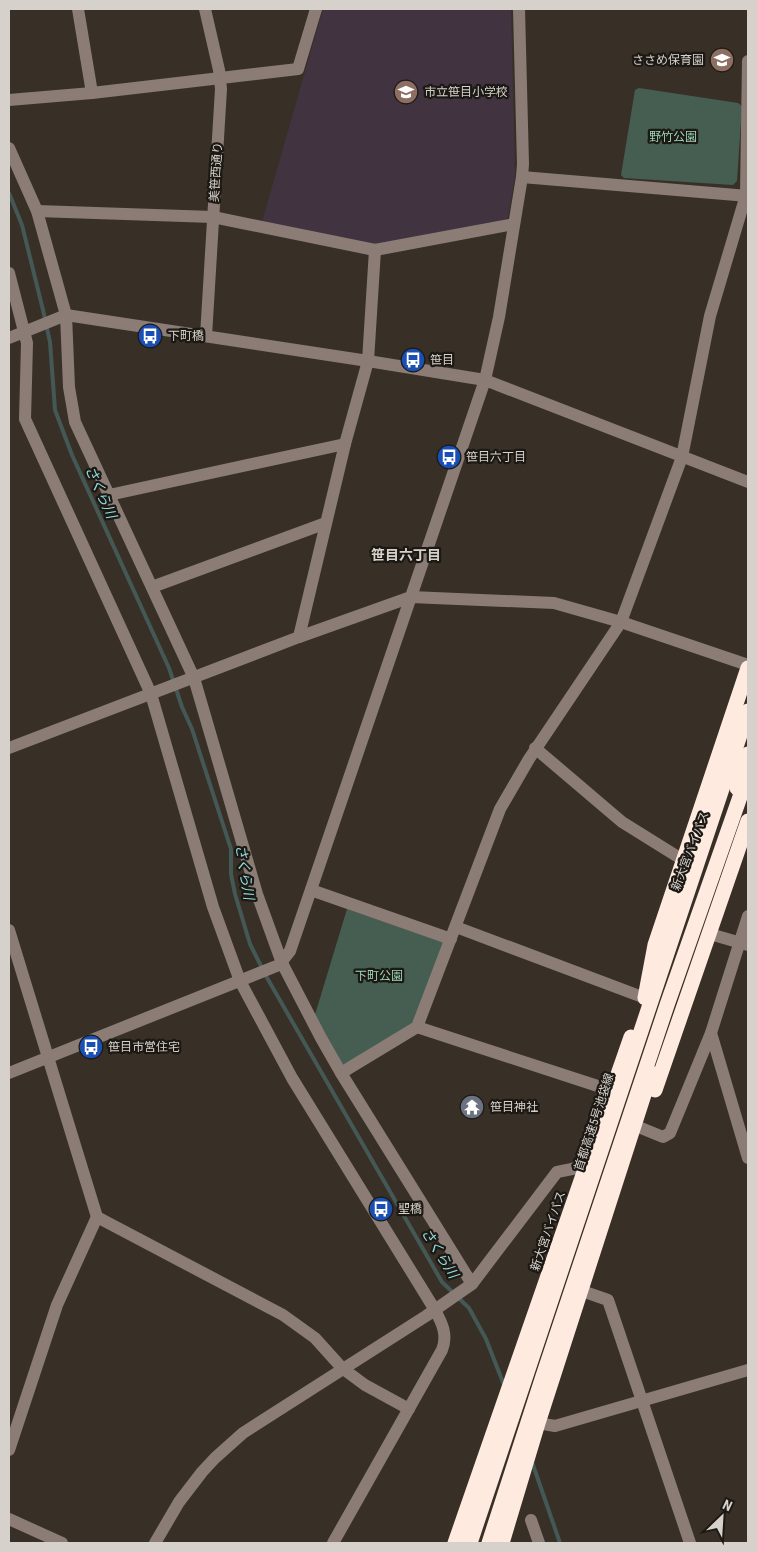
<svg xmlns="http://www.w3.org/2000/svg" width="757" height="1552" viewBox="0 0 757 1552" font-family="'Roboto Condensed','Noto Sans JP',sans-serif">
<rect width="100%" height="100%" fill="#383026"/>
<path fill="#423340" d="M323,9H511L515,175L508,217L504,221L375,245L262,222Z"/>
<g fill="#465d51">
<path d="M639,88L738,103L742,106L737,181L733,185L624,178L621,175L635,90Z"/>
<path d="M347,909L445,943L415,1024L341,1066L314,1018Z"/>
</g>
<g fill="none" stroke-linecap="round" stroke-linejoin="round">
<g stroke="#445856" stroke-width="4">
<path d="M9,193L22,225L43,310L50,342L55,410L72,455L169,668L182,707L192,729L231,849V874L235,894L250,944L266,976L442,1282L469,1308L486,1339L504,1385"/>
<path d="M532,1462L560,1543"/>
</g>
<g stroke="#8b7d76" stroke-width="12">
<path d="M78,9L92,93"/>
<path d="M205,9L219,70L221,89L206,336"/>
<path d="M9,100L92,93L298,69L316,9"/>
<path d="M9,148L37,211L66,315L69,387L75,422L194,678L257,894L282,963L321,1038L341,1073L472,1284"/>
<path d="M522,177L748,196"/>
<path d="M37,211L213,217L375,250L514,224"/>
<path d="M9,273L27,343L25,419L151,694L213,907L240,981L292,1078L435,1310C442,1323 448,1335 442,1350L333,1543"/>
<path d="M9,338L66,315L368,361L485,380L748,482"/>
<path d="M109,495L345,444"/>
<path d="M152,587L326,523"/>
<path d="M299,637L345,444L368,361L375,250"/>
<path d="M9,748L299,637L411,597L554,603L621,622L748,665"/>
<path d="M535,748L622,822L683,860"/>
<path d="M311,890L451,939"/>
<path d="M456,927L645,998"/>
<path d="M9,930L97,1217"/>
<path d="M710,934L748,945"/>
<path d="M417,1027L613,1091"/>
<path d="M711,1033L748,1158"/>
<path d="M9,1073L279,965L290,951L485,380L499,317L522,177L523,164L519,9"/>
<path d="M341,1073L417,1027L500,809L529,759L621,622L682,457L710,316L746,195L748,61"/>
<path d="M641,1128L663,1137L670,1133L711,1033L748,916"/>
<path d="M582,1291L608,1300L690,1543"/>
<path d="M538,1423L555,1426L748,1370"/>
<path d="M9,1450L57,1305L97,1217L283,1315L315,1338L342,1368L365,1385L409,1409"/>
<path d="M9,1519L62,1543"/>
<path d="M531,1520L539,1543"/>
<path d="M155,1543L179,1502L202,1472L215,1458L243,1433L426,1316L472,1284L557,1172L587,1166"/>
</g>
<g stroke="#ffeae0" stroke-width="15">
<path d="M737,788L748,754"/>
<path d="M645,998L655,945L748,668"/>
<path d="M655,1090L748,821"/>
<path d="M455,1543L631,1037"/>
<path d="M502,1543L538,1423L651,1073"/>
</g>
<g stroke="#ffeae0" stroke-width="15">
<path d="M470,1543L748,711"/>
<path d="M489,1543L543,1376L667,1005L748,774"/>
</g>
</g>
<defs>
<g id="school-disc" transform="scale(1.25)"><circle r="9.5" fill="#8d6e63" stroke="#1c1814"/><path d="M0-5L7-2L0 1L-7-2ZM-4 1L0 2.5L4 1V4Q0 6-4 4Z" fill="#fff"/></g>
<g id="bus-disc" transform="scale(1.25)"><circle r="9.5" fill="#1a4fb4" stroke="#1c1814"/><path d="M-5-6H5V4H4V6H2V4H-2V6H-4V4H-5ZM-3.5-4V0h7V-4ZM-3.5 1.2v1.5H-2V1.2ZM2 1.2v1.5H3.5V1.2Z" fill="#fff"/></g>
<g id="temple-disc" transform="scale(1.25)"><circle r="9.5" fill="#6b7280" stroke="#1c1814"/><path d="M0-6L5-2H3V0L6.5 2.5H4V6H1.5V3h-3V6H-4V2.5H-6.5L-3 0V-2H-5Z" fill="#fff"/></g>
</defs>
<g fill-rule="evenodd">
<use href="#school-disc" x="722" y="60"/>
<use href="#school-disc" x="406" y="92"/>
<use href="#bus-disc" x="150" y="336"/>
<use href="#bus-disc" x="413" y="360"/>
<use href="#bus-disc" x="449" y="457"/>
<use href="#bus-disc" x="91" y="1047"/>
<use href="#temple-disc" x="472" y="1107"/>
<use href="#bus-disc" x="381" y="1209"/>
</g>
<g text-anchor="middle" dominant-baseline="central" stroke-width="4.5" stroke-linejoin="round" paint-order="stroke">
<g font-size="12" fill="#d6d1ca" stroke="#1c1814" text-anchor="start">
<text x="704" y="60" text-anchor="end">ささめ保育園</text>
<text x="424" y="92">市立笹目小学校</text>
<text x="168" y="336">下町橋</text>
<text x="430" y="360">笹目</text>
<text x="466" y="457">笹目六丁目</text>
<text x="108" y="1047">笹目市営住宅</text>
<text x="490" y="1107">笹目神社</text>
<text x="398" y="1209">聖橋</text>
</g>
<g font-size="12" fill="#9bd6b8" stroke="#1c1814">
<text x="673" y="137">野竹公園</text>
<text x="379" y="976">下町公園</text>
</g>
<g font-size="12" fill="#d6d1ca" stroke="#1c1814">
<text transform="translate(216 172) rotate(-86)">美笹西通り</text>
<text transform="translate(690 851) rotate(-69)">新大宮バイパス</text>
<text transform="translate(594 1122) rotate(-72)">首都高速5号池袋線</text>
<text transform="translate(548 1231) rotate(-71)">新大宮バイパス</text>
</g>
<g font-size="14" font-style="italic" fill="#92dcdd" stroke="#1c1814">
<text transform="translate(101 492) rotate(66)">さくら川</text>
<text transform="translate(245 872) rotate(81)">さくら川</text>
<text transform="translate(440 1253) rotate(58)">さくら川</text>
</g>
<g font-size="14" font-weight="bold" fill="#d6d1ca" stroke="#1c1814">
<text x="406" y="555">笹目六丁目</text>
</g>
</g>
<rect width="757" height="1552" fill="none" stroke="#d6d1ca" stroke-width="20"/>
<g transform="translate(722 1517) rotate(25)" stroke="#1c1814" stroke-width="4" paint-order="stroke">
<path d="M0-4L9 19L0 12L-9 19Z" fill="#d6d1ca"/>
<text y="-8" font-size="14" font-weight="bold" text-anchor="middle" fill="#d6d1ca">N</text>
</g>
</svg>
